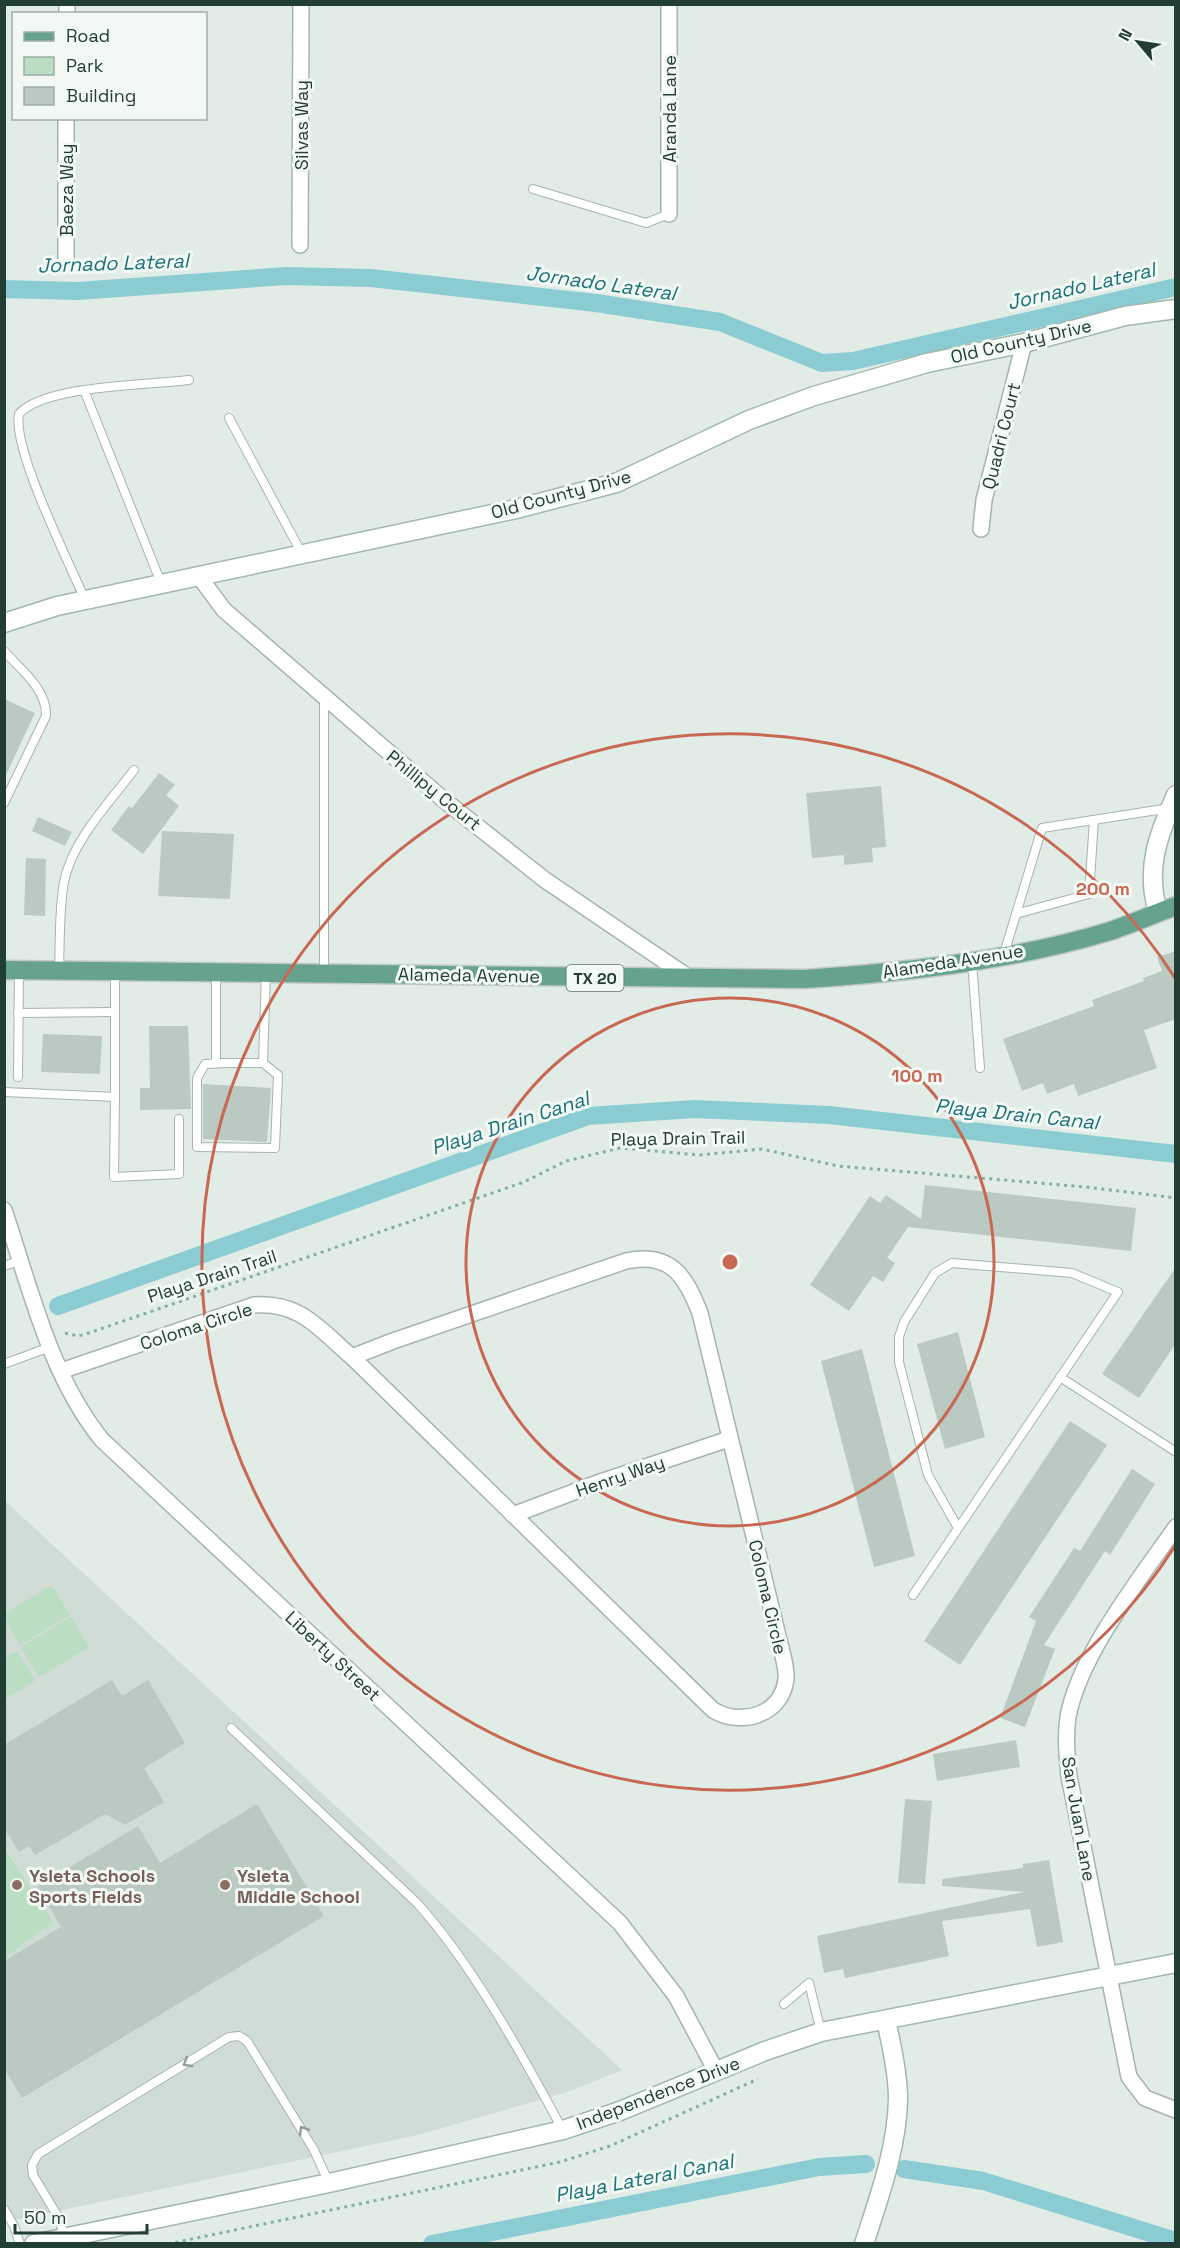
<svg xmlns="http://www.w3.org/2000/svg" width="1180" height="2248" viewBox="0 0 1180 2248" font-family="'Space Grotesk',sans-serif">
<rect width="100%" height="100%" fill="#e2ece7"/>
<path fill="#d0dcd6" d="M4,1500L622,2070L567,2092L418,2135L5,2222V1958L52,1922L5,1847Z"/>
<g fill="#bbddc1">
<path d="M52,1585L70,1615L20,1645L5,1619V1613Z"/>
<path d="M71,1617L89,1647L39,1677L21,1647Z"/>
<path d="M17,1651L35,1681L5,1699V1658Z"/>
<path d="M4,1847L53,1922L5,1958H4Z"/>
</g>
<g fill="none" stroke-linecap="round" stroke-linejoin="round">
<g stroke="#8accd1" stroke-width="18">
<path d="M4,289L77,291L286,276L371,278L596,303L720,322L822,363L853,361L1176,287"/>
<path d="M58,1306L588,1116L694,1109L829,1115L1176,1154"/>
<path d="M904,2169L983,2181L1176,2241"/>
<path d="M432,2244L819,2167L866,2164"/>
</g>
</g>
<g fill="#bacac2">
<path d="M4,699L35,713L4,779Z"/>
<path d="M159,773L175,785L166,795L179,806L143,854L111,830L129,806L132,808Z"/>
<path d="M881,786L886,847L872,848L873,862L844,865V855L812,858L806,793Z"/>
<path d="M38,817L72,832L65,846L32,831Z"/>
<path d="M162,831L234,834L230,899L158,896Z"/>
<path d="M26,858L46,859L45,916L24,915Z"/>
<path d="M1176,951V1019L1144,1030L1157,1068L1078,1096L1074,1084L1047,1094L1043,1083L1022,1091L1003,1039L1094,1006L1092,1000L1144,981L1143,978L1162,971L1157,957Z"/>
<path d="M149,1026H188L191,1109L140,1110V1088H150Z"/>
<path d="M43,1034L102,1036L100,1074L41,1072Z"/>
<path d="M203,1084L271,1088L267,1142L203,1139Z"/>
<path d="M925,1185L1136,1208L1131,1251L908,1227L887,1258L895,1263L883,1282L873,1276L849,1311L810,1285L870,1196L880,1203L886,1195L921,1219Z"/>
<path d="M1176,1267V1343L1139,1398L1102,1374Z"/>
<path d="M958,1332L985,1437L945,1449L917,1344Z"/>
<path d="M862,1349L915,1556L874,1567L821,1361Z"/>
<path d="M1070,1421L1107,1445L960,1665L924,1641Z"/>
<path d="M1132,1469L1155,1484L1110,1555L1105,1551L1044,1645L1055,1649L1025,1727L1000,1718L1036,1621L1029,1617L1074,1548L1080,1551Z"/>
<path d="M112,1680L122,1696L148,1680L185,1743L144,1768L164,1802L125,1825L105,1814L35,1855L29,1846L19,1852L4,1828V1745Z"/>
<path d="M1016,1740L1020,1767L937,1781L933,1754Z"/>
<path d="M905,1799L932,1801L925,1884L898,1883Z"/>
<path d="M257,1804L324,1916L22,2098L4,2068V1961L61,1927L37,1887L138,1826L160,1863Z"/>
<path d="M1049,1860L1063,1942L1037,1947L1030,1909L942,1921L949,1956L845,1978L843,1969L824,1973L817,1936L1024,1892L942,1886V1879L1023,1868V1864Z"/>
</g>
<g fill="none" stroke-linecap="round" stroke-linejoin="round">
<g stroke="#a5b4ae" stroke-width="10">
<g id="lane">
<path d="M533,189L646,223L669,214"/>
<path d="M84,390L161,583"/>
<path d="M229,418L301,552"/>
<path d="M85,600C69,562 12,449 19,414C44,385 150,385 189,380"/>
<path d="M4,651C21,670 47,689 46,716L4,803"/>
<path d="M324,698V972"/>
<path d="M1016,914L1089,894L1094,820"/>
<path d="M1004,954L1042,828L1170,808"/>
<path d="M972,962L980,1068"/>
<path d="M59,970C60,941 59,911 64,882C72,841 109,803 134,770"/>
<path d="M216,973V1063H263L266,972"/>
<path d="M18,1013L115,1012"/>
<path d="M227,1063L205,1064L197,1078V1147L275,1148L278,1075L263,1063"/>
<path d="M18,1077L19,971"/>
<path d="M4,1092L115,1097V972"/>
<path d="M115,1097L114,1177L179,1174V1119"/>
<path d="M4,1266L22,1260"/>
<path d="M4,1364L50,1347"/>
<path d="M1060,1377L1176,1452"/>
<path d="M913,1595L1118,1292L1072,1273L952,1263L935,1273L904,1322L899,1337V1362L928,1475L958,1528"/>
<path d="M231,1728L417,1903C472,1964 523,2056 562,2129"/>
<path d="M784,2004L809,1983L821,2032"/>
<path d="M4,2209L14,2226L20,2244"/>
<path d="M65,2237L57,2215L33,2175L32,2165L38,2154L229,2037L239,2036L247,2041L314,2150L329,2183"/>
</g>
</g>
<g stroke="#a5b4ae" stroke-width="18">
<g id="street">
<path d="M67,14V4"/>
<path d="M669,214V4"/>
<path d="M300,245L301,4"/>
<path d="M66,262V118"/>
<path d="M981,529L984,500L1024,343"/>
<path d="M198,575L224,610L444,800L545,880L691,979"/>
<path d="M4,1210C30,1287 50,1376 102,1440L620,1923L676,1996L716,2071"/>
<path d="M61,1371L254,1305C300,1301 320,1330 352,1357L713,1710C741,1727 782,1715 786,1679C787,1666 781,1649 778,1636L700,1313C686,1277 671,1251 626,1261L393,1341L352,1357"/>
<path d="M513,1515L600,1482L729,1439"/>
<path d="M1176,1527C1140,1578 1079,1656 1068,1717C1065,1737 1067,1756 1069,1776L1129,2077L1145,2098L1176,2110"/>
</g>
</g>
<g stroke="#a0b8ae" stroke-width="21">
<g id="secondary">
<path d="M4,623L57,606L516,509L616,483L749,420L814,396L927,363L1024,343L1125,316L1176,309"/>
<path d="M1158,912C1145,869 1158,835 1176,795"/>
<path d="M34,2244L329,2183L563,2130L620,2111L765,2051L821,2032L1176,1963"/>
<path d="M864,2244C879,2197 897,2149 898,2099C898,2073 892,2046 886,2021"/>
</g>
</g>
<g stroke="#c1c9c6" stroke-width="21">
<path id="primary" d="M4,970L805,979C906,972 1010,961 1107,932C1130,925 1153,914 1176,906"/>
</g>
<g stroke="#82b09e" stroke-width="3" stroke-dasharray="3 4.5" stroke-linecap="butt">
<path d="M65,1333L78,1336L86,1334L524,1182L566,1161L620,1148L700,1155L762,1149L838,1166L1086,1187L1176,1198"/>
<path d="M168,2244L560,2162L610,2146L758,2079"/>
</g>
<use href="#lane" stroke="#fff" stroke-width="8"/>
<use href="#street" stroke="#fff" stroke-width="15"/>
<use href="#secondary" stroke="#fff" stroke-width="18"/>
<use href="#primary" stroke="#66a28e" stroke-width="18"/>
</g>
<defs><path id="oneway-chevron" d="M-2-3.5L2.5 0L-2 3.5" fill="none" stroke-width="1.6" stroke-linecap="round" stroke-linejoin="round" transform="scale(1.5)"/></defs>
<g stroke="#909e9a">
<use href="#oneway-chevron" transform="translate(187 2063) rotate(149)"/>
<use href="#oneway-chevron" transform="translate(303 2130) rotate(-121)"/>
</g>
<g fill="none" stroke="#c86852" stroke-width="3">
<circle cx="730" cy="1262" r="264"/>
<path d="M1175 1546A528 528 0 1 1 1175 978"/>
</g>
<g fill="#8d6e63" stroke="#f2f9f5" stroke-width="2">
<circle cx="17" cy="1885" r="6"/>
<circle cx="225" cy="1885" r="6"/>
</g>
<g text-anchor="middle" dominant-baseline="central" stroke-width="6" stroke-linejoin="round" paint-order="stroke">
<rect fill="#f2f9f5" stroke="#60756e" stroke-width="1.5" x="566.5" y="965" width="57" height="26" rx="4.5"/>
<g font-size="16" font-weight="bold" fill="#223d34">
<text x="595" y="978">TX 20</text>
</g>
<g font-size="18" fill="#223d34" stroke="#f2f9f5">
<text transform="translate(669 109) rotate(-90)">Aranda Lane</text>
<text transform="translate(301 125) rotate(-90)">Silvas Way</text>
<text transform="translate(66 190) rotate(-90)">Baeza Way</text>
<text transform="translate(1021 341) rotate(-13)">Old County Drive</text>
<text transform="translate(1001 436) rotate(-76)">Quadri Court</text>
<text transform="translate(561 494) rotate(-15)">Old County Drive</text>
<text transform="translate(434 790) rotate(39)">Phillipy Court</text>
<text transform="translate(953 961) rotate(-9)">Alameda Avenue</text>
<text transform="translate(469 975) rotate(1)">Alameda Avenue</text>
<text transform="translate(678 1138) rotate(-1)">Playa Drain Trail</text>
<text transform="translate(212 1276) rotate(-18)">Playa Drain Trail</text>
<text transform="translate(196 1326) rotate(-18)">Coloma Circle</text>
<text transform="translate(620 1476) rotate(-19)">Henry Way</text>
<text transform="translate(768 1597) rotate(77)">Coloma Circle</text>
<text transform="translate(333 1656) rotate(43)">Liberty Street</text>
<text transform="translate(1079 1819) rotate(80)">San Juan Lane</text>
<text transform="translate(658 2093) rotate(-21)">Independence Drive</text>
</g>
<g font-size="18" font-weight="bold" fill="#785e54" stroke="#f2f9f5" text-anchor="start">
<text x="29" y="1875">Ysleta Schools<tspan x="29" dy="21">Sports Fields</tspan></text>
<text x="237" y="1875">Ysleta<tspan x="237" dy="21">Middle School</tspan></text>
</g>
<g font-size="20" font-style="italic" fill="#1c7179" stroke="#f2f9f5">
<text transform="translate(113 263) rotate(-2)">Jornado Lateral</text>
<text transform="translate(601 283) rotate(8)">Jornado Lateral</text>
<text transform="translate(1081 286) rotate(-13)">Jornado Lateral</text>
<text transform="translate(1017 1114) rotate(6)">Playa Drain Canal</text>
<text transform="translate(510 1123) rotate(-18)">Playa Drain Canal</text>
<text transform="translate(644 2178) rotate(-11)">Playa Lateral Canal</text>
</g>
</g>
<circle cx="730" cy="1262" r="9" fill="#c86852" stroke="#f2f9f5" stroke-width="3"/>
<g font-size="18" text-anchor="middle" font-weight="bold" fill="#c86852" stroke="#f2f9f5" stroke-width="6" stroke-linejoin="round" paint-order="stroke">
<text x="1103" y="895">200 m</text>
<text x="917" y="1082">100 m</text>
</g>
<rect width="1180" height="2248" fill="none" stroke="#223d34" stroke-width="12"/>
<rect x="12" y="12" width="195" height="108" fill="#f2f9f5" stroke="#9faea8" stroke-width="1.5"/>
<rect x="24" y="32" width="30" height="9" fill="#66a28e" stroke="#9faea8" stroke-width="1.5"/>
<text x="66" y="42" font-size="18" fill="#223d34">Road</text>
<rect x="24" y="57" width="30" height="18" fill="#bbddc1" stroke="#9faea8" stroke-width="1.5"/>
<text x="66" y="72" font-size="18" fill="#223d34">Park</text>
<rect x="24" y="87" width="30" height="18" fill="#bacac2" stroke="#9faea8" stroke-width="1.5"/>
<text x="66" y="102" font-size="18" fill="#223d34">Building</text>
<g transform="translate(1138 42) rotate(299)" stroke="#f2f9f5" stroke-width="4.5" paint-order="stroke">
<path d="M0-4.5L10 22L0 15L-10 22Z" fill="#223d34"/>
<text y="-9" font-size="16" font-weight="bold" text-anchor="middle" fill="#223d34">N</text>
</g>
<path d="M15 2224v9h132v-9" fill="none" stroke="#223d34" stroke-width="3"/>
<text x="24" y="2224" font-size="18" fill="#223d34" stroke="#f2f9f5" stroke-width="4.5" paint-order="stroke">50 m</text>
</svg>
